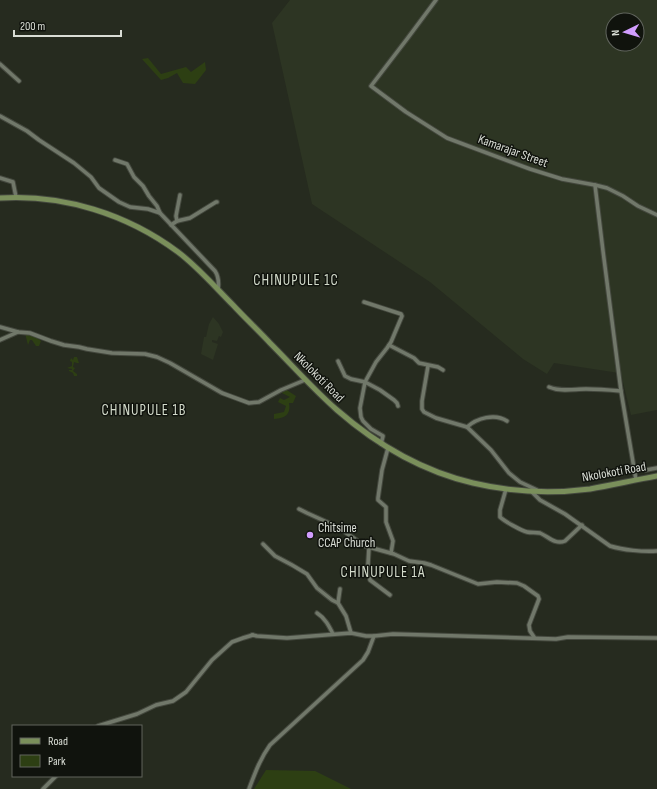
<svg xmlns="http://www.w3.org/2000/svg" width="657" height="789" viewBox="0 0 657 789" font-family="'Sofia Sans Condensed',sans-serif">
<rect width="100%" height="100%" fill="#262b1f"/>
<g fill="#2d3523" fill-rule="evenodd">
<path d="M290,0H657V410L631,415L622,378L619,373L554,363L547,374L523,359L430,282L312,204L272,23ZM613,20H637V44H613Z"/>
<path d="M213,317L219,324L223,332L221,337L219,336L217,341L212,340V342L218,344L213,360L201,354L204,337H206L209,324Z"/>
</g>
<g fill="#2d3f13">
<path d="M148,58L161,74L186,67L191,72L205,62L206,70L195,84L183,83L177,73L168,78L161,80L142,59Z"/>
<path d="M25,333L36,335V337L41,341L39,346H36L32,340H30L28,345Z"/>
<path d="M74,357H77L79,363H77L74,362L73,367L75,368L73,371L77,374V376H74L73,373L69,371V370H72V369L67,368L72,366V362L70,361L71,358L73,360Z"/>
<path d="M285,389L296,396L293,403H289C291,415 285,418 274,419V414L284,412L286,406L278,402L280,398L284,400L290,397L282,393Z"/>
<path d="M266,770L315,771L351,789H254Z"/>
</g>
<g fill="none" stroke-linecap="round" stroke-linejoin="round">
<g stroke="#44483e" stroke-width="5.5">
<g id="minor">
<path d="M436,0L407,39L371,86L406,112L447,138L530,169L562,179L595,185L607,188L623,196L638,206L657,215"/>
<path d="M0,64L19,81"/>
<path d="M0,116L27,131L39,140L74,163L91,177L99,188L119,202L130,207L148,209L160,213L215,271C219,277 219,283 218,290"/>
<path d="M115,160L127,164L134,177L143,186L149,196L157,206L160,213"/>
<path d="M0,178L13,182L16,197"/>
<path d="M595,185L603,251L621,391L636,480"/>
<path d="M177,221L176,216L180,195"/>
<path d="M171,225L177,221L190,218L216,202H217"/>
<path d="M364,302L401,314L402,316L391,342L387,348L376,362L365,382L360,408L361,417L363,421L371,429L383,436L381,444"/>
<path d="M0,327L18,332L30,333L51,341L64,345L79,347L87,349L112,353L145,354L157,357L170,363L222,393L249,403L259,402L281,390L305,380"/>
<path d="M0,340L18,332"/>
<path d="M389,345L414,358L419,363L438,367L443,370"/>
<path d="M338,361L345,376L351,379L365,382L380,390L394,400L397,403L398,406"/>
<path d="M428,366L422,401V409L424,412L436,418L467,427L491,450L509,473L520,482L537,490"/>
<path d="M549,387C560,392 574,389 586,389C598,389 610,390 621,391"/>
<path d="M467,427C477,418 495,413 507,421"/>
<path d="M388,448L382,470L378,498V500L386,507V522L393,541L391,553"/>
<path d="M646,470L657,468"/>
<path d="M506,489L500,510V517C504,521 522,531 527,532C531,533 536,532 540,533C549,537 555,545 565,541L582,525"/>
<path d="M532,492L540,500L565,514L610,546C623,550 643,552 657,551"/>
<path d="M299,509L307,513L329,523L342,530L365,546L394,554L409,561L424,563L431,565L478,584L497,582L517,583L524,586L538,596L539,599L529,625L530,631L534,637"/>
<path d="M263,544L275,556L292,565L307,574L317,588L332,600L338,603L346,616L351,633"/>
<path d="M369,547L368,564L370,580L390,595"/>
<path d="M338,603L340,589"/>
<path d="M317,613C325,618 329,626 333,634"/>
<path d="M252,635L257,636L287,638L351,633L366,636H374"/>
<path d="M98,726L137,714L156,705L173,701L186,692L212,660L232,642L243,638L253,635"/>
<path d="M43,789L56,776"/>
<path d="M249,789C255,773 260,759 270,745L363,660L368,652L374,636L393,634L556,639L568,637L657,638"/>
</g>
</g>
<g stroke="#44483e" stroke-width="7">
<path id="secondary" d="M0,198C63,194 127,214 178,252C198,267 215,287 233,305C245,318 258,330 270,343C292,365 313,389 337,410C376,444 422,471 473,483C511,492 551,494 590,489C612,485 635,480 657,476"/>
</g>
<use href="#minor" stroke="#71786a" stroke-width="3.5"/>
<use href="#secondary" stroke="#7a8f5b" stroke-width="5"/>
</g>
<circle fill="#d19dfe" stroke="#10130d" stroke-width="1.5" cx="310" cy="535" r="4"/>
<g text-anchor="middle" dominant-baseline="central" stroke-width="3" stroke-linejoin="round" paint-order="stroke">
<g font-size="13" fill="#d9ddd5" stroke="#10130d">
<text transform="translate(513 151) rotate(20)">Kamarajar Street</text>
<text transform="translate(319 377) rotate(45)">Nkolokoti Road</text>
<text transform="translate(614 472) rotate(-10)">Nkolokoti Road</text>
</g>
<g font-size="13" fill="#d9ddd5" stroke="#10130d" text-anchor="start">
<text x="318" y="528">Chitsime<tspan x="318" dy="15">CCAP Church</tspan></text>
</g>
<g font-size="15" letter-spacing="1" fill="#d3dbcb" stroke="#10130d">
<text x="296" y="280">CHINUPULE 1C</text>
<text x="144" y="410">CHINUPULE 1B</text>
<text x="383" y="572">CHINUPULE 1A</text>
</g>
</g>
<rect x="12" y="725" width="130" height="52" fill="#10130d" stroke="#60645d"/>
<rect x="20" y="738" width="20" height="6" fill="#7a8f5b" stroke="#60645d"/>
<text x="48" y="745" font-size="12" fill="#d9ddd5">Road</text>
<rect x="20" y="755" width="20" height="12" fill="#2d3f13" stroke="#60645d"/>
<text x="48" y="765" font-size="12" fill="#d9ddd5">Park</text>
<g transform="translate(625 32) rotate(265)"><circle r="19" fill="#10130d" stroke="#60645d"/>
<path d="M0-3L7 15L0 10L-7 15Z" fill="#d19dfe"/>
<text y="-6" font-size="11" font-weight="bold" text-anchor="middle" fill="#d9ddd5">N</text>
</g>
<path d="M14 30v6h107v-6" fill="none" stroke="#d9ddd5" stroke-width="2"/>
<text x="20" y="30" font-size="12" fill="#d9ddd5" stroke="#10130d" stroke-width="3" paint-order="stroke">200 m</text>
</svg>
